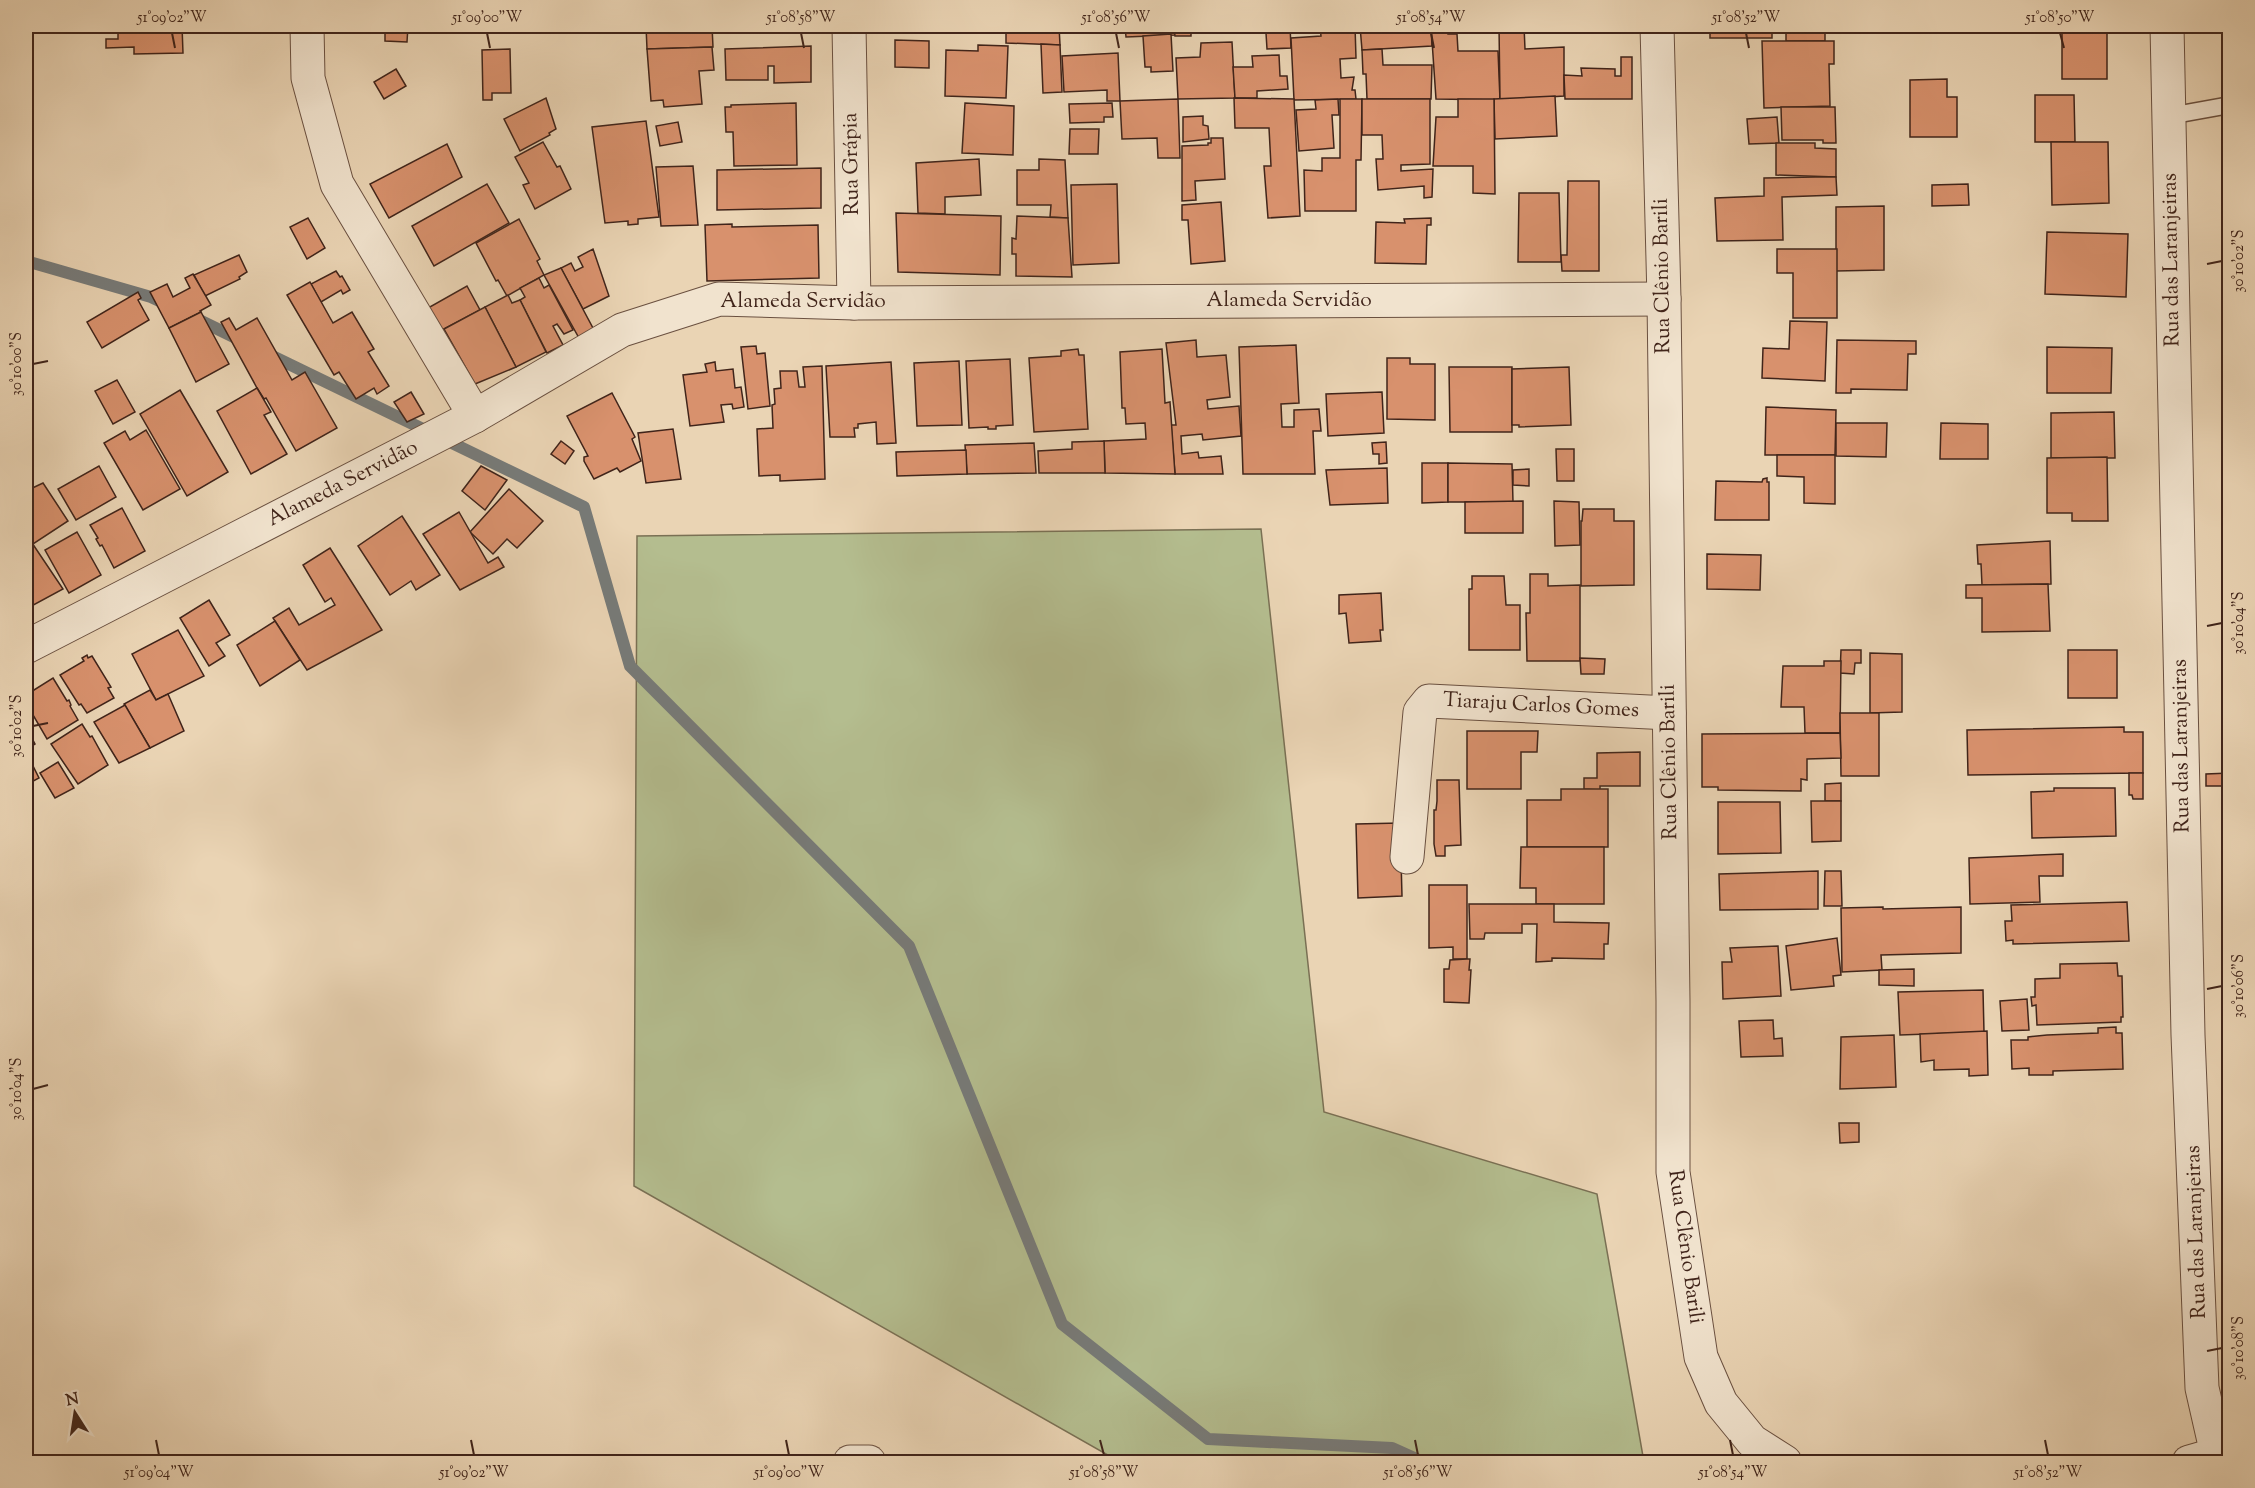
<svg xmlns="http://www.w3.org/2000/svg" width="2255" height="1488" viewBox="0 0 2255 1488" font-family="'Sorts Mill Goudy',serif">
<rect width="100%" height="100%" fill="#ead4b4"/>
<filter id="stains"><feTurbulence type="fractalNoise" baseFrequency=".00333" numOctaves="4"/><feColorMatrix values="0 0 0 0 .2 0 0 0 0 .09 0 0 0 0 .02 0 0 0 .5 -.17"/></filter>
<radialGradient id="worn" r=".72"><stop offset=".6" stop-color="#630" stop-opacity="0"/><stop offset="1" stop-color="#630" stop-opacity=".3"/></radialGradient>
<path fill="#b4bd8f" stroke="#7a7054" stroke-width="1.5" d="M1261,529L1324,1112L1597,1194L1644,1462H1120L634,1186L637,536Z"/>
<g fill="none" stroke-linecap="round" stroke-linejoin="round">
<g stroke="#777b79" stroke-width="12">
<path d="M26,261L151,297L166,304"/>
<path d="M193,317L242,341"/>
<path d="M266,353L584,507L630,666L909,946L1062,1324L1208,1439L1392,1448L1423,1462"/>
</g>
</g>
<g fill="#d8916d" stroke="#40241a" stroke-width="1.5">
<rect x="26" y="26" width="6" height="30"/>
<path d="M118,26H182L183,53L134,54V47L106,48V39H118Z"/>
<path d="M385,26H408L407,42L385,41Z"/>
<path d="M646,26H712L713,47L647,49Z"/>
<path d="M907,26H970V31L907,29Z"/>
<path d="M1020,26H1059L1060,45L1006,43V28L1020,29Z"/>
<path d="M1125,26H1174L1175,35L1126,37Z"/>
<path d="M1174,26H1191V36H1175Z"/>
<path d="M1262,26H1290L1291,48L1267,49L1266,33L1263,32Z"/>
<path d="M1320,26H1355L1356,58L1340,59L1341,78L1354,77L1352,90H1355L1356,99L1294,100L1291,38L1321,36Z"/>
<path d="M1360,26H1431L1432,46L1362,50Z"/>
<path d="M1431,26H1448V34H1457L1458,51H1498L1500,100L1436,99Z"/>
<path d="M1499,26H1524L1525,49L1564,47V96L1500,100Z"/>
<path d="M1710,26H1774H1772V38H1710Z"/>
<path d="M1786,26H1834V27L1825,26V41H1786Z"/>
<rect x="2062" y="26" width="45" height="53"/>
<path d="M1171,34L1173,71L1151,72V67H1145L1143,36Z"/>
<path d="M895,40L929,41V68L895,67Z"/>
<path d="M1762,41H1834V64H1829L1830,106L1764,108Z"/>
<path d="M1232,42L1235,98L1178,99L1176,58L1200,57L1201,43Z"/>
<path d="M1041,44L1060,45L1062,92L1043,93Z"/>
<path d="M978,45L1008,46L1006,98L945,96L946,50L978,51Z"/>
<path d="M811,46V82L774,83V66H768V80H726L725,49Z"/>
<path d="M712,47L714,70L699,71L702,104L664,107L663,100L651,101L647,49Z"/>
<path d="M510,49L511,93H492V100H483L482,50Z"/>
<path d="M1382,49L1383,65H1432L1431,99H1367L1366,74H1363L1362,50Z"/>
<path d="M1118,53L1120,101H1107V90L1064,92L1062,56Z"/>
<path d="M1279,55L1280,76H1287L1288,89L1257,91V98H1235L1233,67H1253L1252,56Z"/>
<path d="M1621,57H1632V99H1565L1564,75L1582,76L1581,68L1615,69V76H1621Z"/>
<path d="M396,69L406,86L384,99L374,82Z"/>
<path d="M1947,79V97H1957V137H1910V80Z"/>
<path d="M2035,95H2074L2075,142H2035Z"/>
<path d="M1555,96L1557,136L1495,139L1494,99Z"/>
<path d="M546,98L556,129L549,133L550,135L520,151L504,119Z"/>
<path d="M1234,98L1294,99L1300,216L1268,218L1264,166H1271L1269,128H1235Z"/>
<path d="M1178,99L1180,158H1158L1157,138L1122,139L1120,101Z"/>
<path d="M1338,99L1339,115H1332L1334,148L1299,151L1296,110L1316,109L1315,100Z"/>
<path d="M1340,99H1362L1361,160H1356V211H1305L1304,170L1322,171V158H1340Z"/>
<path d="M1362,99H1430V164L1401,165V171L1433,169L1432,197L1424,198V186L1378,190L1376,159H1383L1382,135H1362Z"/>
<path d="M1458,99H1494L1495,194L1473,193V166H1433L1436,117H1458Z"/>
<path d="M796,103L797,165L734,166L733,132H726L725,107H731V105Z"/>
<path d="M965,103L1014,106L1013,155L962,153Z"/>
<path d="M1112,103L1113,117H1104V122L1070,123L1069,104Z"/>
<path d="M1781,107H1835L1836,143H1823V140H1782Z"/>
<path d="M1203,116V125L1208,126L1209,139L1183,142V117Z"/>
<path d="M1777,117L1779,143L1749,144L1747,119Z"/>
<path d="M646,121L659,217L638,219V224L628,225V221L605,223L592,127Z"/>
<path d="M678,122L682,142L660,146L656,126Z"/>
<path d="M1070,129H1099L1098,154H1069Z"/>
<path d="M1211,138H1223L1225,179L1195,181L1196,200L1182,201V146L1208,145V143H1211Z"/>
<path d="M543,142L557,167L560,166L571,189L535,209L523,185L529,183L515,157Z"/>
<path d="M2051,142H2108L2109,203L2052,205Z"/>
<path d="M1776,143H1815V148L1836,149V177L1776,175Z"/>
<path d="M447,144L462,177L389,218L370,184Z"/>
<path d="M979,159L981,195L945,197V214L918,213L916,163Z"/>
<path d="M1039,159L1065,160L1068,218L1050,217L1051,205H1017V170H1039Z"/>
<path d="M693,166L698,225L661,226L656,167Z"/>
<path d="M821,168V208L717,210V170Z"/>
<path d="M1815,177H1836L1837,195L1782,197L1783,240L1717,241L1715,198L1764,196V178Z"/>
<path d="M1568,181H1599V271H1562L1561,255H1567Z"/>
<path d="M487,184L509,223L434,266L412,226Z"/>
<path d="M1117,184L1119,263L1073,265L1071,185Z"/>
<path d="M1968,184L1969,205L1932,206V185Z"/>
<path d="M1519,193H1559L1561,262H1518Z"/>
<path d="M1221,202L1225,261L1191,264L1188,220H1182V205Z"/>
<path d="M1884,206V270L1836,271V207Z"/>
<path d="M896,213L1001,216L1000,275L898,272Z"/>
<path d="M1017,216L1068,218L1072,277L1016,276V254H1012V238L1016,239Z"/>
<path d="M308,218L325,248L307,259L290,227Z"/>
<path d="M1431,218V225H1427L1426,264L1375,263L1376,222L1405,223L1404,219Z"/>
<path d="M519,219L540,259L537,261L544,275L507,296L498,280L496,281L476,243Z"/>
<path d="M732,224V227L818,225L819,278L707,281L705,225Z"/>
<path d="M2047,232L2128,234L2126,297L2045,294Z"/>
<path d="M593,249L609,296L583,309L561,268L571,263L575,271L583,267L578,257Z"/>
<path d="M1777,249H1837V318H1793V273H1777Z"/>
<path d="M239,255L247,272L239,277L240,279L205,296L194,275Z"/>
<path d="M561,268L594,330L579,338L544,275Z"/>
<path d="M336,271L340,277L342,276L350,290L343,294L341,290L321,302L311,284Z"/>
<path d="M193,274L211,305L200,311L201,312L169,328L150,292L167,284L173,297L190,288L185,278Z"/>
<path d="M539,278L544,288L549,285L573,330L564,334L557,324L553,326L563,345L547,353L520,300L525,297L520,288Z"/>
<path d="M310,282L333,323L352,312L374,349L368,352L389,386L377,394L374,388L356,399L339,372L334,375L287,295Z"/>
<path d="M467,286L480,310L442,330L428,308Z"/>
<path d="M138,292L141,298L138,300L149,320L102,348L87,322Z"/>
<path d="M508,295L512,303L520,300L546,352L516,367L485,307Z"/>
<path d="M485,307L516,367L475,384L444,329Z"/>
<path d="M201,312L229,364L196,382L169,328Z"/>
<path d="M229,318L236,330L257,318L292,380L305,372L337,428L296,451L266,398L264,399L257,388L221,322Z"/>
<path d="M1790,321L1827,322L1825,381L1762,378L1763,348L1789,349Z"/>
<path d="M1196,340L1197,357L1226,355L1230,397L1207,400L1208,409L1239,406L1241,436L1203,440L1202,434L1181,436L1182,454L1198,452L1199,458L1221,456L1223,474H1175L1171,425H1176L1166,343Z"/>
<path d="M1837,340L1916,341V354H1908L1907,390L1851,389V393H1836Z"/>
<path d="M1296,345L1299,403L1281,404L1282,427H1294V410L1319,409L1321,431H1313L1315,474H1243L1239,347Z"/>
<path d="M756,346L757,354L765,353L770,406L748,409L741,347Z"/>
<path d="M2047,347L2112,348L2111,393H2047Z"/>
<path d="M1078,349L1079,355H1084L1088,429L1034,432L1029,358L1061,356V351Z"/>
<path d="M1162,349L1165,403L1170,402L1175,474L1105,473L1104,441L1146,439L1145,423L1126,424L1125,408H1122L1120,352Z"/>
<path d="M1387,358H1410V364H1435V420L1387,419Z"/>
<path d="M1010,359L1013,425L996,426V429H988V427L969,428L966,361Z"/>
<path d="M959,361L962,425L917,426L914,363Z"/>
<path d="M715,362L716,371L733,369L735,388L741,387L744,407L733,409L732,404L721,405L724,422L690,426L683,375L707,372L705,364Z"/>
<path d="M891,362L896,443L877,444L876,422L858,424V428H854L855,437H830L826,366Z"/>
<path d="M822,366L825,479L780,481V475L759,476L757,429L773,428L772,405L775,404L774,389L781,388L780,371H797L799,387H805L803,367Z"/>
<path d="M1449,367H1512V432H1450Z"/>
<path d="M1569,367L1571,425L1519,427V425H1512V369Z"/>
<path d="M117,380L135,412L113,424L95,391Z"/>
<path d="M257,388L271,412L264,415L287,454L251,474L217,411Z"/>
<path d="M180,390L228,472L187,496L140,414Z"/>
<path d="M411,392L424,414L407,422L394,402Z"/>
<path d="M1382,392L1384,433L1328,436L1326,394Z"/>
<path d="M612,393L635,437L632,439L641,461L620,472L617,468L594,479L584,461V457L588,456L567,416Z"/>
<path d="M1766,407L1836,410L1835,455H1765Z"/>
<path d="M2114,412L2115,458H2051V413Z"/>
<path d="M1836,423H1887L1886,457L1836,456Z"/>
<path d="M1941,423L1988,424V459H1940Z"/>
<path d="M673,429L681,479L646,483L638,433Z"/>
<path d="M146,430L180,489L143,510L104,443L125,431L130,440Z"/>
<path d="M561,441L574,451L565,464L551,454Z"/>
<path d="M1104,441L1105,473H1039L1038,451L1072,449V442Z"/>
<path d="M1386,442L1387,463L1379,464V454H1373L1372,443Z"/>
<path d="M1034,443L1036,473L967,474L965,445Z"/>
<path d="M1556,449H1574V481H1557Z"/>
<path d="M966,450L967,474L897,476L896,452Z"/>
<path d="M1777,455H1835V504L1804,503V477L1777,476Z"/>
<path d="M2107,457L2108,521H2072V513H2047V458Z"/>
<path d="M1422,463H1448V502L1422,503Z"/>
<path d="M1448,463L1512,464L1513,502H1448Z"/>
<path d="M99,466L116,497L76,520L58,489Z"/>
<path d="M481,466L507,480L485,510L462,491Z"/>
<path d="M1387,468L1388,503L1330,505L1326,470Z"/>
<path d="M1529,469V486L1513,485V470Z"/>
<path d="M1767,478V482H1769V520H1715L1716,481L1762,482L1763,479Z"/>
<path d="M43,483L68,521L33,544L26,534V491Z"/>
<path d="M509,489L543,521L517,548L507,539L493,554L470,532Z"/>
<path d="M1523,501V533H1465V502Z"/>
<path d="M1554,501L1579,502L1580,545L1555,546Z"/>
<path d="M122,508L145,551L114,568L102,545L100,546L96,539L98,538L90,525Z"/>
<path d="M1583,509H1614V521H1634V585L1581,586V521H1582Z"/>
<path d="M459,512L488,563L498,557L504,567L460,590L423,534Z"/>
<path d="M402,516L440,575L416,590L411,581L390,595L358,546Z"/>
<path d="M77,532L101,575L69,593L45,550Z"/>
<path d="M26,534L63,589L26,609Z"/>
<path d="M2050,541L2051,584L1982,585L1981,564H1978L1977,545Z"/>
<path d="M330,548L382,630L307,670L273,618L289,608L299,625L335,605L331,598L325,602L303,565Z"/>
<path d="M1707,554L1761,555L1760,590L1707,589Z"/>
<path d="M1530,574H1548V586L1580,585V661H1527L1526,613H1530Z"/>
<path d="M1472,576H1504L1506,605H1520V650H1469V589H1472Z"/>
<path d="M2048,584L2050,631L1982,632V598H1966V585Z"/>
<path d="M1381,593L1383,630H1380L1381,641L1349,643L1346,613L1339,614V595Z"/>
<path d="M209,600L230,635L216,643L225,656L209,666L180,618Z"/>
<path d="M275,621L300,660L260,686L237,645Z"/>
<path d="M178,630L204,676L156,700L132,654Z"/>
<path d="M2229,647L2230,711H2223V685H2229Z"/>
<path d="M1841,650H1861V663H1855L1854,674L1840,673Z"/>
<rect x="2068" y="650" width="49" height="48"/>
<path d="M1870,653L1902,654V712L1870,713Z"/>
<path d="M87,655L88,658L92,656L111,687L108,688L114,698L87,713L81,704L79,705L60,675L84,661L82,658Z"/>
<path d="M1580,658L1605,659L1604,674H1581Z"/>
<path d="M1824,661H1841L1840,733H1805L1804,707H1781L1783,666H1824Z"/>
<path d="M53,678L67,701L69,700L71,705L70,706L78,720L47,739L26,703V695Z"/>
<path d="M150,690L156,700L168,694L184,731L150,748L124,704Z"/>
<path d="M125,705L150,748L119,763L94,722Z"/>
<path d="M1840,713H1879V776H1841Z"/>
<path d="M82,724L90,737L92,736L108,765L78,784L51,744Z"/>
<path d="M26,727L35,744L26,750Z"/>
<path d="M2124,727V732H2143V773L1968,775L1967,730Z"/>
<path d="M1467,731H1538L1537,752H1521V789H1467Z"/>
<path d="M1840,733L1841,758L1807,759V780L1801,779V791L1718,790V787H1702V734Z"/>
<path d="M26,752L39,778L26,785Z"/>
<path d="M1640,752V786H1600V790L1584,789V778H1597V753Z"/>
<path d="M58,762L74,788L55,798L40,773Z"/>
<path d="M2129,773H2143V799H2133L2132,795H2129Z"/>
<path d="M2230,773V786H2206V774Z"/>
<path d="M1437,780H1459L1461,845L1445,846V856H1436L1434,844V810H1436L1437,801Z"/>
<path d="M1841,783V801H1825V784Z"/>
<path d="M2054,788H2115L2116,836L2032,838L2031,792L2054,791Z"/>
<path d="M1561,789H1608V847H1527V800H1561Z"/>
<path d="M1811,801H1841V841L1812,842Z"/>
<path d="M1718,802H1780L1781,853L1718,854Z"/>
<path d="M1400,823L1402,896L1358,898L1356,824Z"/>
<path d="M1521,847H1604V904H1536V888H1520Z"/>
<path d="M2063,854V876H2039L2040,902L1970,904L1969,858Z"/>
<path d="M1818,871V909L1720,910L1719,874Z"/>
<path d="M1825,871H1841L1842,906H1824Z"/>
<path d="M1429,885H1467V959H1453V947L1429,948Z"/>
<path d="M2127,902L2129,941L2013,944V940L2006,941L2005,921H2012L2011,905Z"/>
<path d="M1469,904H1554V922L1609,923L1608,944H1604V959L1552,958V961L1536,962L1537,924H1522V933H1485L1484,939H1470Z"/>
<path d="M1883,907V909L1961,907V953L1881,955L1882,970L1842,972L1841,908Z"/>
<path d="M1837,938L1841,975L1833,976L1834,986L1791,990L1786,946Z"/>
<path d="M1778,946L1781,996L1723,999L1722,962H1732L1730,948Z"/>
<path d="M1467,959H1470L1469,970H1471L1469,1003L1444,1002V969H1449L1450,960Z"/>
<path d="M2117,963L2118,976H2122L2123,1017H2121V1022L2037,1025L2036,1005L2032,1006L2031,997H2035V979L2060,978V964Z"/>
<path d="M1914,969V986L1879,985V970Z"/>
<path d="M1983,990L1984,1032L1900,1035L1898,992Z"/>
<path d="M2027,999L2029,1030L2002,1031L2000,1001Z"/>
<path d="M1773,1020L1774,1039L1782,1038L1783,1056L1741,1057L1739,1021Z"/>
<path d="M2116,1027V1033H2122L2123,1069L2053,1071V1075H2029V1068L2012,1069L2011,1040H2028V1037L2047,1035L2098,1033V1028Z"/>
<path d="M1987,1031L1988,1075L1969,1076V1069L1934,1070V1060L1921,1062L1920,1034Z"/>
<path d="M1894,1035L1896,1087L1840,1089L1841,1037Z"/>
<path d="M1839,1123H1859V1142L1840,1143Z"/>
</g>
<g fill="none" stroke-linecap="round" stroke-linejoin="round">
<g stroke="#6a5040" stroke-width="19">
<path id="lane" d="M2169,116L2230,105"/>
</g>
<g stroke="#6a5040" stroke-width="35">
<g id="street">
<path d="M307,26L308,78L337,184L475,416"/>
<path d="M849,26L854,303"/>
<path d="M1657,26L1664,299L1673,1001V1172L1701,1357L1721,1403L1752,1441L1785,1462"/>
<path d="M2167,26L2188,1035L2202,1388L2217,1454L2223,1462"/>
<path d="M26,647L475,416L622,330L719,299L854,303L1664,299"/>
<path d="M1407,857L1420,712L1429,701L1669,713"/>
<path d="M850,1462H869"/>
<path d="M2189,1462L2217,1454"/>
</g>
</g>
<use href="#lane" stroke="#f1e3ce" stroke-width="16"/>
<use href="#street" stroke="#f1e3ce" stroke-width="33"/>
</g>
<path fill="none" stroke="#40241a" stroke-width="2" d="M172,33L175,48M487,33L490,48M801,33L804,48M1116,33L1119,48M1431,33L1434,48M1746,33L1749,48M2060,33L2064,48M2207,264L2222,261M33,364L48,361M2207,626L2222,623M33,726L48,723M2207,989L2222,986M33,1089L48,1085M2207,1351L2222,1348M156,1440L159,1455M471,1440L474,1455M786,1440L789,1455M1100,1440L1104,1455M1415,1440L1418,1455M1730,1440L1733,1455M2045,1440L2048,1455"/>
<g text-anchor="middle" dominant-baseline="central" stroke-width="4.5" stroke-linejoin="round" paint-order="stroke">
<g font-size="21" fill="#40241a" stroke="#f1e3ce">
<text transform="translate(852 164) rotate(-91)">Rua Grápia</text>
<text transform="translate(2172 260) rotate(-91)">Rua das Laranjeiras</text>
<text transform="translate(1663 276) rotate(-91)">Rua Clênio Barili</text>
<text x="1289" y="301">Alameda Servidão</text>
<text x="803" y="302">Alameda Servidão</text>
<text transform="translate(343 484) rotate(-27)">Alameda Servidão</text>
<text transform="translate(1541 706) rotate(3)">Tiaraju Carlos Gomes</text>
<text transform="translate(2182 746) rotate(-91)">Rua das Laranjeiras</text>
<text transform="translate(1670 762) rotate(-91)">Rua Clênio Barili</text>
<text transform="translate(2197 1232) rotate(-92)">Rua das Laranjeiras</text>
<text transform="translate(1685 1247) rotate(82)">Rua Clênio Barili</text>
</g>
</g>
<rect width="2255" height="1488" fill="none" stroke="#ead4b4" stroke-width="66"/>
<g transform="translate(75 1413) rotate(348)" stroke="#f1e3ce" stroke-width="4.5" paint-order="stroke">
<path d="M0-4.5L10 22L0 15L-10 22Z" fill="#40241a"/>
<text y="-9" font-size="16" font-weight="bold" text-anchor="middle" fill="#40241a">N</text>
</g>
<rect x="33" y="33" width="2189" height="1422" fill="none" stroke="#40241a" stroke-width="2"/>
<g font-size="15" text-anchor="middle" fill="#40241a">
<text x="172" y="22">51°09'02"W</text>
<text x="487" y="22">51°09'00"W</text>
<text x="801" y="22">51°08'58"W</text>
<text x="1116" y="22">51°08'56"W</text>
<text x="1431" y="22">51°08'54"W</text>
<text x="1746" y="22">51°08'52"W</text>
<text x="2060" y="22">51°08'50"W</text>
<text transform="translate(2238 261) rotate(-90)" y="5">30°10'02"S</text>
<text transform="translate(16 364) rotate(-90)" y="5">30°10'00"S</text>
<text transform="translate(2238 623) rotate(-90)" y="5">30°10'04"S</text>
<text transform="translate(16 726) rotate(-90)" y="5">30°10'02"S</text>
<text transform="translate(2238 986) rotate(-90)" y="5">30°10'06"S</text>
<text transform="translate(16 1089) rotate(-90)" y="5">30°10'04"S</text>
<text transform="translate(2238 1348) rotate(-90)" y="5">30°10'08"S</text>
<text x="159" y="1477">51°09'04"W</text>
<text x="474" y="1477">51°09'02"W</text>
<text x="789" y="1477">51°09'00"W</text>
<text x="1104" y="1477">51°08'58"W</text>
<text x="1418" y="1477">51°08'56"W</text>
<text x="1733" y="1477">51°08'54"W</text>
<text x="2048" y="1477">51°08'52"W</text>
</g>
<rect width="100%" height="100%" filter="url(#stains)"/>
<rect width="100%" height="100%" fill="url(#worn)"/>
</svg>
